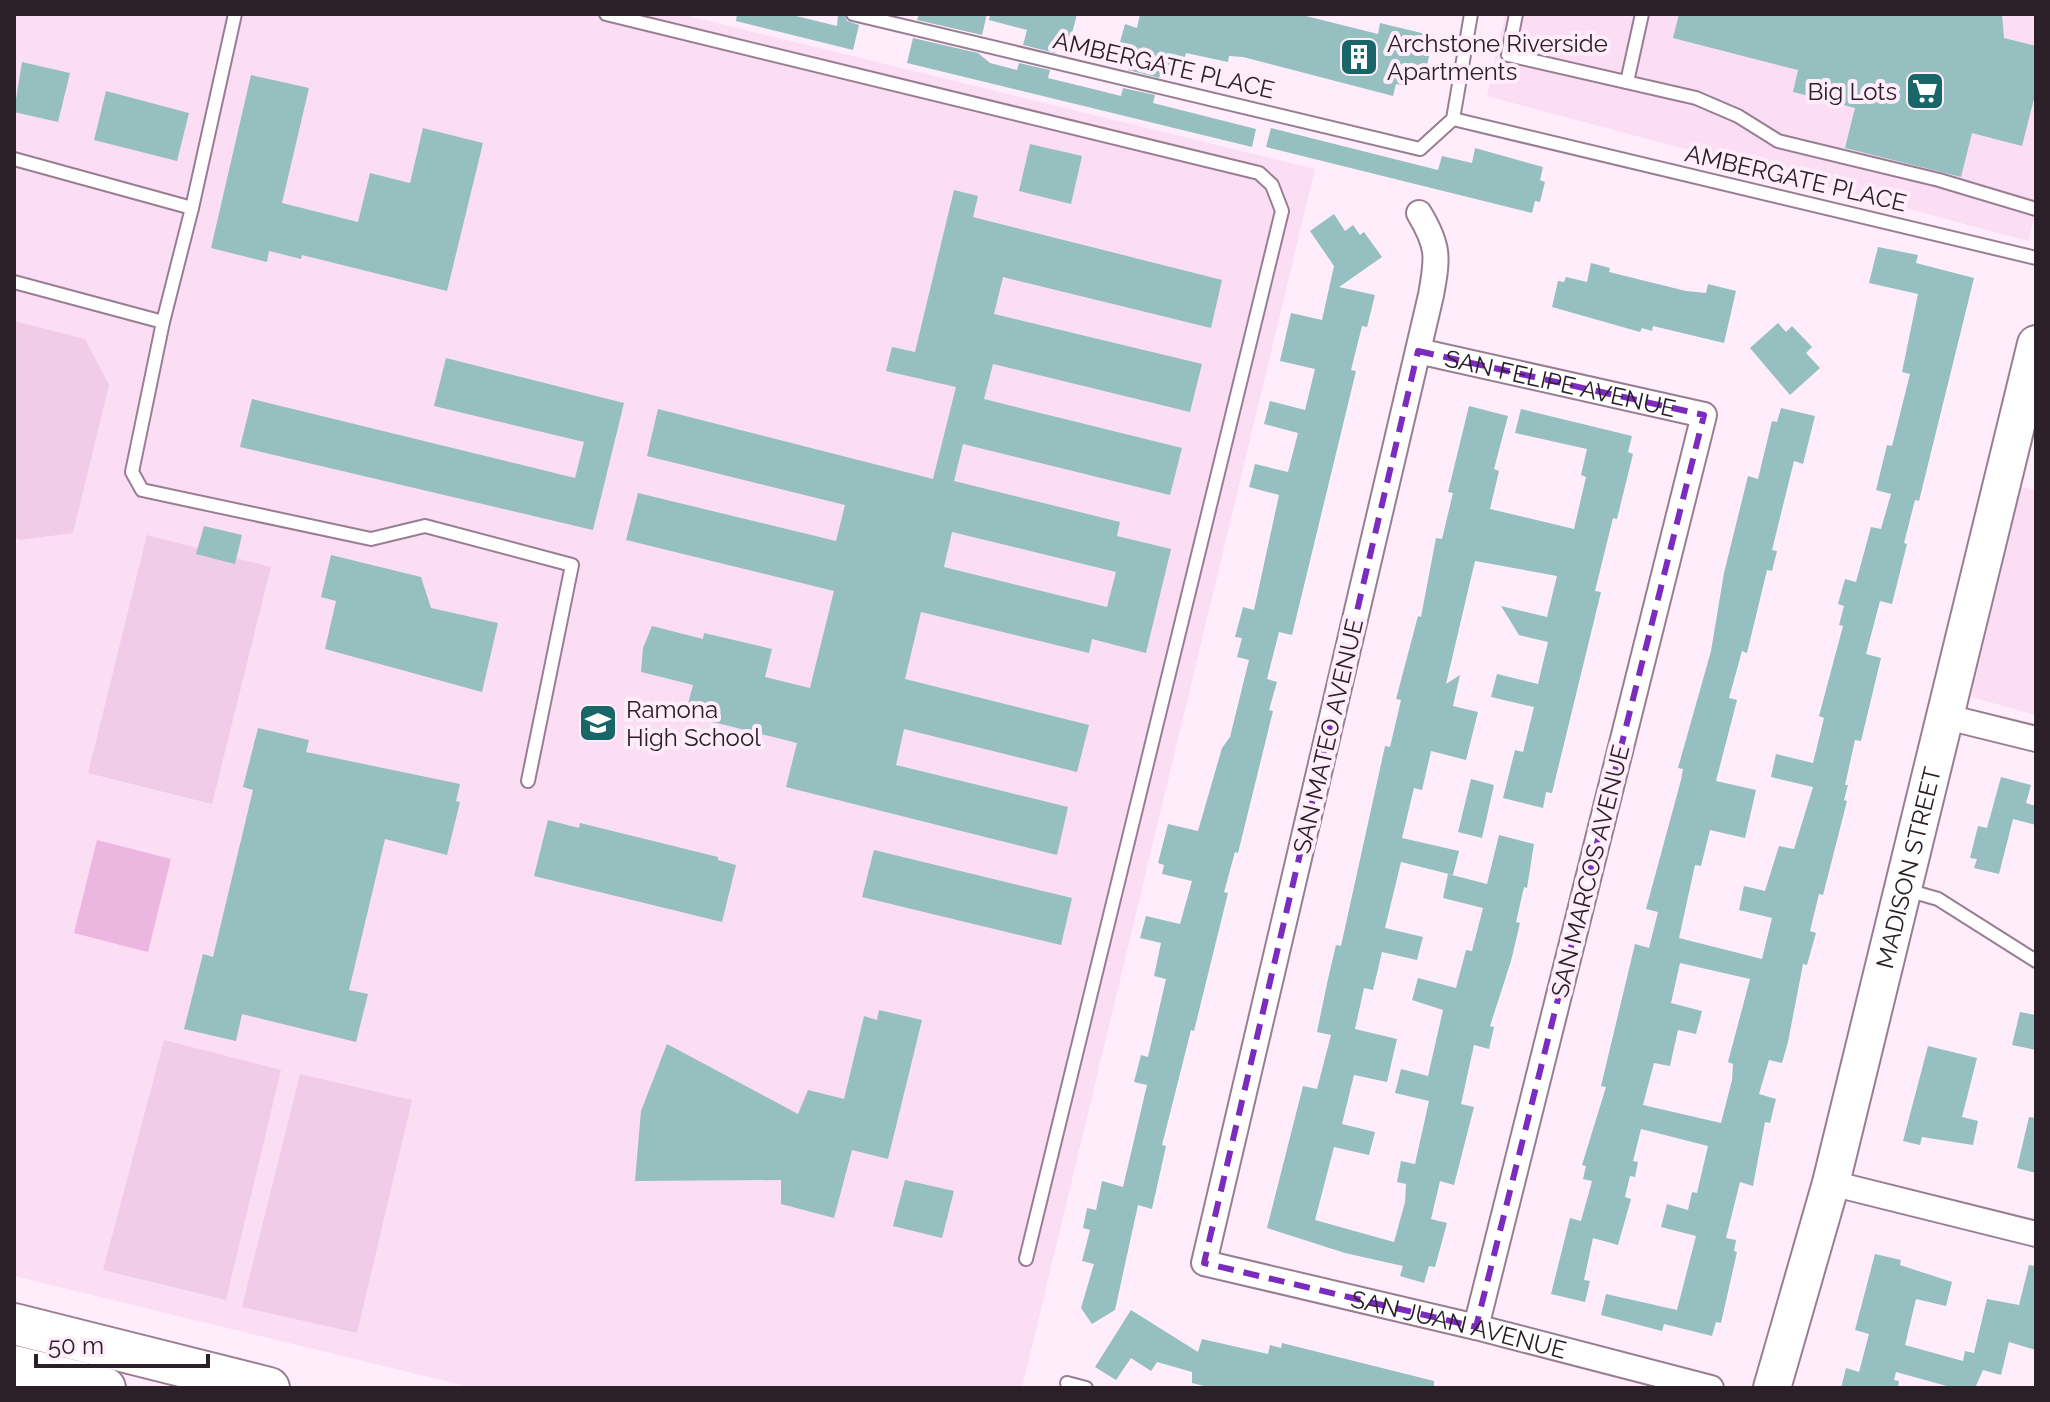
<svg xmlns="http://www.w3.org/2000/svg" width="2050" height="1402" viewBox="0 0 2050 1402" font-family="Raleway,sans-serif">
<rect width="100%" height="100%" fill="#ffedfb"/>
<g fill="#fbdef4">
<path d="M14,14H680L1315,169L1022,1388H474L14,1276Z"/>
<path d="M1505,14H2036V210L2028,241L1487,96Z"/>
<path d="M2021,487L2036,490V715L1971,697Z"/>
</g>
<g fill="#f0cce9">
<path d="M14,321L85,339L109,385L73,533L20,540L14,537Z"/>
<path d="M147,535L271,567L212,804L88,773Z"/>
<path d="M164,1040L281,1070L226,1300L103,1270Z"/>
<path d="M300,1074L412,1100L357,1333L242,1307Z"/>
</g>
<path fill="#ebb6e0" d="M97,840L171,859L148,952L74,933Z"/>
<g fill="#96bfbf" fill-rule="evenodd">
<path d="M737,14H788L837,26L838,14H844L847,21L859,25L853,50L736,21Z"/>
<path d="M919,14H987L982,35L917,20Z"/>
<path d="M990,14H1077L1070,41L1059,38L1055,53L1023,45L1027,30L989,20Z"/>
<path d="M1140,14H1298L1378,34L1380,23L1434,36L1425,73L1406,68L1402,85L1396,84L1393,96L1243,57L1229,56L1228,62L1186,53L1183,64L1177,63L1176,67L1163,64L1159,78L1128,70L1131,57L1117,53L1125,24L1137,28Z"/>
<path d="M1679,14H2002L2004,38L2036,46V91L2022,146L1972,133L1961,177L1845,148L1855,108L1793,92L1798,70L1673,38Z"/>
<path d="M913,38L978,53L990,63L1017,70L1019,63L1050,70L1048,78L1089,88L1121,96L1123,88L1155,95L1153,103L1256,129L1252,147L907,63Z"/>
<path d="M22,62L70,73L58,122L14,112Z"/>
<path d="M251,75L309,88L282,203L358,222L370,173L410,183L423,128L483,143L447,291L302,255L301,259L269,251L267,262L211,248Z"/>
<path d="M106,91L189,113L177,161L94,140Z"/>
<path d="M1271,128L1438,170L1442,156L1472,163L1475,148L1543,167L1540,180L1545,182L1540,202L1535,201L1532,213L1266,147Z"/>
<path d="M1030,144L1082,156L1071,204L1019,191Z"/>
<path d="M954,190L978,196L973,217L1222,280L1211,328L1003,277L994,314L1202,364L1190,412L993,364L984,399L1182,448L1170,495L963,444L954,481L1120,522L1117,536L1171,549L1146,653L1092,639L1089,653L921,612L905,679L1089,725L1077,772L904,729L896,765L1068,807L1057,855L786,787L797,743L685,715L693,685L641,672L643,648L652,626L703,639L704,633L772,649L765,677L810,688L834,591L626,540L638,493L836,541L845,505L647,456L658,409L933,479L956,387L886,371L892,347L915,352ZM952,532L1116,572L1107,607L944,567Z"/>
<path d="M1334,214L1345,231L1353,225L1360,235L1364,232L1382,257L1339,287L1375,295L1367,327L1362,326L1351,370L1356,371L1292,635L1279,632L1267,679L1277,682L1269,710L1273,711L1238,853L1235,852L1224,892L1228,893L1194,1031L1191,1030L1162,1145L1166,1146L1152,1209L1138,1205L1115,1310L1092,1324L1081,1308L1094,1264L1082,1261L1090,1230L1083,1228L1087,1208L1096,1210L1102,1181L1123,1187L1147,1085L1134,1082L1141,1055L1148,1057L1166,979L1154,976L1161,943L1140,938L1146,916L1180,924L1192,881L1162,874L1164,865L1158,863L1168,824L1198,831L1222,748L1230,737L1249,660L1237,657L1242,638L1235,637L1243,607L1254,610L1279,495L1249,487L1255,464L1288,472L1298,433L1264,424L1270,401L1305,410L1315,369L1280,361L1291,313L1322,320L1334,266L1310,231Z"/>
<path d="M1878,247L1918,255L1916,263L1974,278L1919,501L1915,500L1904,543L1907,544L1892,604L1880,601L1866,654L1881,658L1861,741L1855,740L1845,785H1848L1844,800L1847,801L1823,895L1819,894L1810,931L1816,933L1807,965L1803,964L1788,1042L1782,1063L1769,1060L1759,1094L1776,1099L1770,1123L1765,1122L1753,1186L1740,1182L1726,1238L1736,1240L1734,1251L1737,1252L1721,1323L1716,1322L1712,1336L1664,1324L1662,1331L1601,1315L1606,1294L1677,1310L1696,1236L1661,1227L1667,1204L1688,1210L1692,1192L1697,1193L1708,1146L1641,1129L1633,1161L1638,1162L1635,1177L1630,1176L1625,1197L1631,1199L1618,1245L1593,1238L1584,1280L1590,1281L1585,1302L1551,1294L1570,1218L1581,1221L1592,1181L1583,1179L1586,1166L1582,1165L1606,1087L1601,1086L1635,944L1649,948L1658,912L1646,909L1681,780L1683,769L1678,768L1711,651L1724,573L1748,476L1758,479L1772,421L1777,422L1781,408L1815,416L1803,464L1794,461L1772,550L1777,551L1772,571L1767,570L1747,653L1742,651L1729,698L1737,700L1716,781L1756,790L1745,838L1710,830L1701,866L1695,865L1679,938L1762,959L1772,918L1739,910L1744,886L1765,891L1779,846L1794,849L1813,787L1771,777L1776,754L1813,763L1824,718L1819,716L1843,626L1839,625L1844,606L1838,604L1845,579L1856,582L1871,527L1881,529L1891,494L1876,490L1887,445L1892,446L1910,374L1902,372L1918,294L1869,283ZM1680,963L1750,979L1728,1062L1733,1064L1732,1080L1721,1123L1643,1105L1654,1063L1670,1066L1678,1030L1696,1034L1702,1011L1671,1003Z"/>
<path d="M1591,263L1610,268L1609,272L1686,291L1706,293L1708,284L1736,291L1724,343L1653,326L1652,331L1642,328L1640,332L1552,307L1558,281L1564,282L1566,277L1587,282Z"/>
<path d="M1778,323L1786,332L1792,326L1812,347L1806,353L1820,368L1790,395L1750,348Z"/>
<path d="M446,358L624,403L593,530L240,447L252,399L575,478L584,442L434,406Z"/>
<path d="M1469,406L1508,416L1494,469L1499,471L1490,509L1574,529L1586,477L1581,475L1587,449L1515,433L1521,409L1632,436L1628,452L1633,454L1617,519L1613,518L1595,591L1601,592L1552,793L1546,792L1543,808L1503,798L1515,750L1523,752L1534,707L1491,697L1497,674L1538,684L1548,642L1519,635L1501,606L1547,617L1557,576L1475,561L1446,684L1460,675L1453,706L1478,712L1466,760L1431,751L1422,790L1414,788L1402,838L1459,851L1453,875L1401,862L1385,928L1423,937L1417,960L1382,952L1373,990L1364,988L1355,1029L1397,1039L1387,1082L1354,1075L1342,1124L1375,1132L1369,1155L1334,1147L1315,1220L1394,1242L1405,1202L1406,1184L1397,1182L1401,1161L1415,1164L1429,1101L1395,1093L1401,1069L1428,1076L1443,1010L1412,1000L1418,978L1456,988L1466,950L1472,951L1483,908L1443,898L1448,874L1487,884L1499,835L1534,844L1527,888L1524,887L1516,922L1520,923L1511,961L1490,1026L1494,1027L1489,1049L1474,1045L1461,1104L1474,1107L1454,1185L1440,1181L1431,1219L1447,1223L1435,1267L1429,1266L1424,1283L1400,1276L1403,1266L1345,1253L1267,1228L1303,1086L1317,1089L1331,1035L1317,1032L1328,979L1336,945L1341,946L1385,746L1390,747L1401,700L1396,699L1418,616L1421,617L1436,538L1442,539L1453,493L1448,492Z"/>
<path d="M204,526L242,535L235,564L196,554Z"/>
<path d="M331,555L421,577L431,608L498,623L482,692L325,649L336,601L321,597Z"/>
<path d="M258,728L309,740L306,752L460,784L456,801L460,802L447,855L385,839L349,990L368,994L356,1042L242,1014L236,1041L184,1029L203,954L213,957L253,790L243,787Z"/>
<path d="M2001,777L2031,785L2026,803L2036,806V825L2013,819L1999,874L1974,868L1977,859L1970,858L1978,826L1987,828Z"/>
<path d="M1471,779L1494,785L1482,838L1458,832Z"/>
<path d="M548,820L579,828L580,823L718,857V860L736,865L722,922L534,876Z"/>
<path d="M874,850L1072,898L1061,945L862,897Z"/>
<path d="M879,1010L922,1020L888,1159L852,1150L834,1218L781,1204V1180L635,1181L641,1111L667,1044L798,1114L808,1090L844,1099L864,1016L877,1020Z"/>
<path d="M2020,1012L2036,1015V1050L2012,1045Z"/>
<path d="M1928,1046L1977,1058L1962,1117L1978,1121L1973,1145L1922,1137L1920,1145L1903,1141Z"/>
<path d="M2029,1117L2036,1118V1173L2017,1168Z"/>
<path d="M905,1180L954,1191L942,1238L893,1226Z"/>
<path d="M1875,1254L1901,1260L1900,1265L1952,1282L1946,1306L1916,1299L1905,1345L1963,1361L1965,1351L1974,1353L1987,1299L2019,1305L2029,1265L2036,1266V1350L2009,1342L2001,1375L1983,1370L1975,1388H1954L1896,1372L1894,1380L1899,1381L1898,1388H1841L1846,1368L1859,1372L1869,1334L1855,1330Z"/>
<path d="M1131,1310L1198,1352L1202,1339L1268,1354L1270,1345L1281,1348L1282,1343L1434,1381V1388H1212L1192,1383V1372L1157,1362L1151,1371L1131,1358L1116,1380L1095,1367Z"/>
</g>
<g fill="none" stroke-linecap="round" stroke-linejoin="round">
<g stroke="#997e93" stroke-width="16">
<g id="lane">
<path d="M606,14L1259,173L1272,185L1282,211L1026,1259"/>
<path d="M853,14L1420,149L1453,119L1471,14"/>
<path d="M1516,14L1508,55L1696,98L1738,116L1778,141L1939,180L2036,209"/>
<path d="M1627,82L1642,14"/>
<path d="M1453,119L2036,258"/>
<path d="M14,159L192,208L163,322"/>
<path d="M192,208L235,14"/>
<path d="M14,282L163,322L132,472L142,490L371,539L425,526L572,565L528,781"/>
<path d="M1907,890L1938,899L2036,961"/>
<path d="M1067,1383L1086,1388"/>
</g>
</g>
<g stroke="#997e93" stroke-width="28">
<g id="street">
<path id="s1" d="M1419,213C1439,246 1438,257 1431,295L1204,1263L1476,1327L1711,1388"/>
<path id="s2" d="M1418,351L1704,415L1476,1327"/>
<path d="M1947,717L2036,739"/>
<path d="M1831,1183L2036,1234"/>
</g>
</g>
<g stroke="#997e93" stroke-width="40">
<g id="secondary">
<path id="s3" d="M1772,1388L1831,1183L2036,344"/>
</g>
</g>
<g stroke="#997e93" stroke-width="44">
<g id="primary">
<path d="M14,1324L269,1388"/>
<path d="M14,1366L105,1388"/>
</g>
</g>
<use href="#lane" stroke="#fff" stroke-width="12"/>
<use href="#street" stroke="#fff" stroke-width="24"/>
<use href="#secondary" stroke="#fff" stroke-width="36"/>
<use href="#primary" stroke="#fff" stroke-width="40"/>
</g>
<path fill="none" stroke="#7b2cbf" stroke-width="6" stroke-dasharray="16 10" stroke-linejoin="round" d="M1418,351L1704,415L1476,1327L1204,1263Z"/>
<defs>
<g id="building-square" transform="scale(2)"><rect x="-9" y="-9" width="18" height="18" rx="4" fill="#186667" stroke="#ffedfb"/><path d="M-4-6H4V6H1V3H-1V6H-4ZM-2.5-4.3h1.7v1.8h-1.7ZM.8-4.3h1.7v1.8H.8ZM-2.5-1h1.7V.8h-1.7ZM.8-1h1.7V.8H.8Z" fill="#fff"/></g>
<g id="supermarket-square" transform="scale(2)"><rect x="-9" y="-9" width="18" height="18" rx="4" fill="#186667" stroke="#ffedfb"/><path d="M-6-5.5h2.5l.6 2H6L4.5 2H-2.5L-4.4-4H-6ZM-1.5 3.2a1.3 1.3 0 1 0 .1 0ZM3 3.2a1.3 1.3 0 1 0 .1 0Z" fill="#fff"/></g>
<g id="school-square" transform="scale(2)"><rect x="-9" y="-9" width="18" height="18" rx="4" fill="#186667" stroke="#ffedfb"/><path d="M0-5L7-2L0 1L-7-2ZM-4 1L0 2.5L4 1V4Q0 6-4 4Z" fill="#fff"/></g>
</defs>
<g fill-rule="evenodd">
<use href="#building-square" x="1359" y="57"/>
<use href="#supermarket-square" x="1925" y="91"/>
<use href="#school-square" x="598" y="723"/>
</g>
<g text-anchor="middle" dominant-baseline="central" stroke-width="8" stroke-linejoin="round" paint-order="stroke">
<g font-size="24" fill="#2b2028" stroke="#ffedfb" text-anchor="start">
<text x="1387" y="43">Archstone Riverside<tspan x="1387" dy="28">Apartments</tspan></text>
<text x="1897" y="91" text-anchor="end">Big Lots</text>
<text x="626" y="709">Ramona<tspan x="626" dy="28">High School</tspan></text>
</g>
<g font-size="24" fill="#2b2028" stroke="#ffedfb">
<text transform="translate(1164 65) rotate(13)">AMBERGATE PLACE</text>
<text transform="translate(1796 178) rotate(13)">AMBERGATE PLACE</text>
<text stroke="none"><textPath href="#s2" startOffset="146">SAN FELIPE AVENUE</textPath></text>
<text transform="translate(1328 736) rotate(-77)">SAN MATEO AVENUE</text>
<text stroke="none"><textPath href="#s3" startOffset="538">MADISON STREET</textPath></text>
<text transform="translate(1590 871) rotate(-76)">SAN MARCOS AVENUE</text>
<text stroke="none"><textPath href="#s1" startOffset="1342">SAN JUAN AVENUE</textPath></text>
</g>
</g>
<rect width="2050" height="1402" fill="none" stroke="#2b2028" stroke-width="32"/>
<path d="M36 1354v12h172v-12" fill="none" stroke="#2b2028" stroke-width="4"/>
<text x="48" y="1354" font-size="24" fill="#2b2028" stroke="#ffedfb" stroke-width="6" paint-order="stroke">50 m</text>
</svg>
